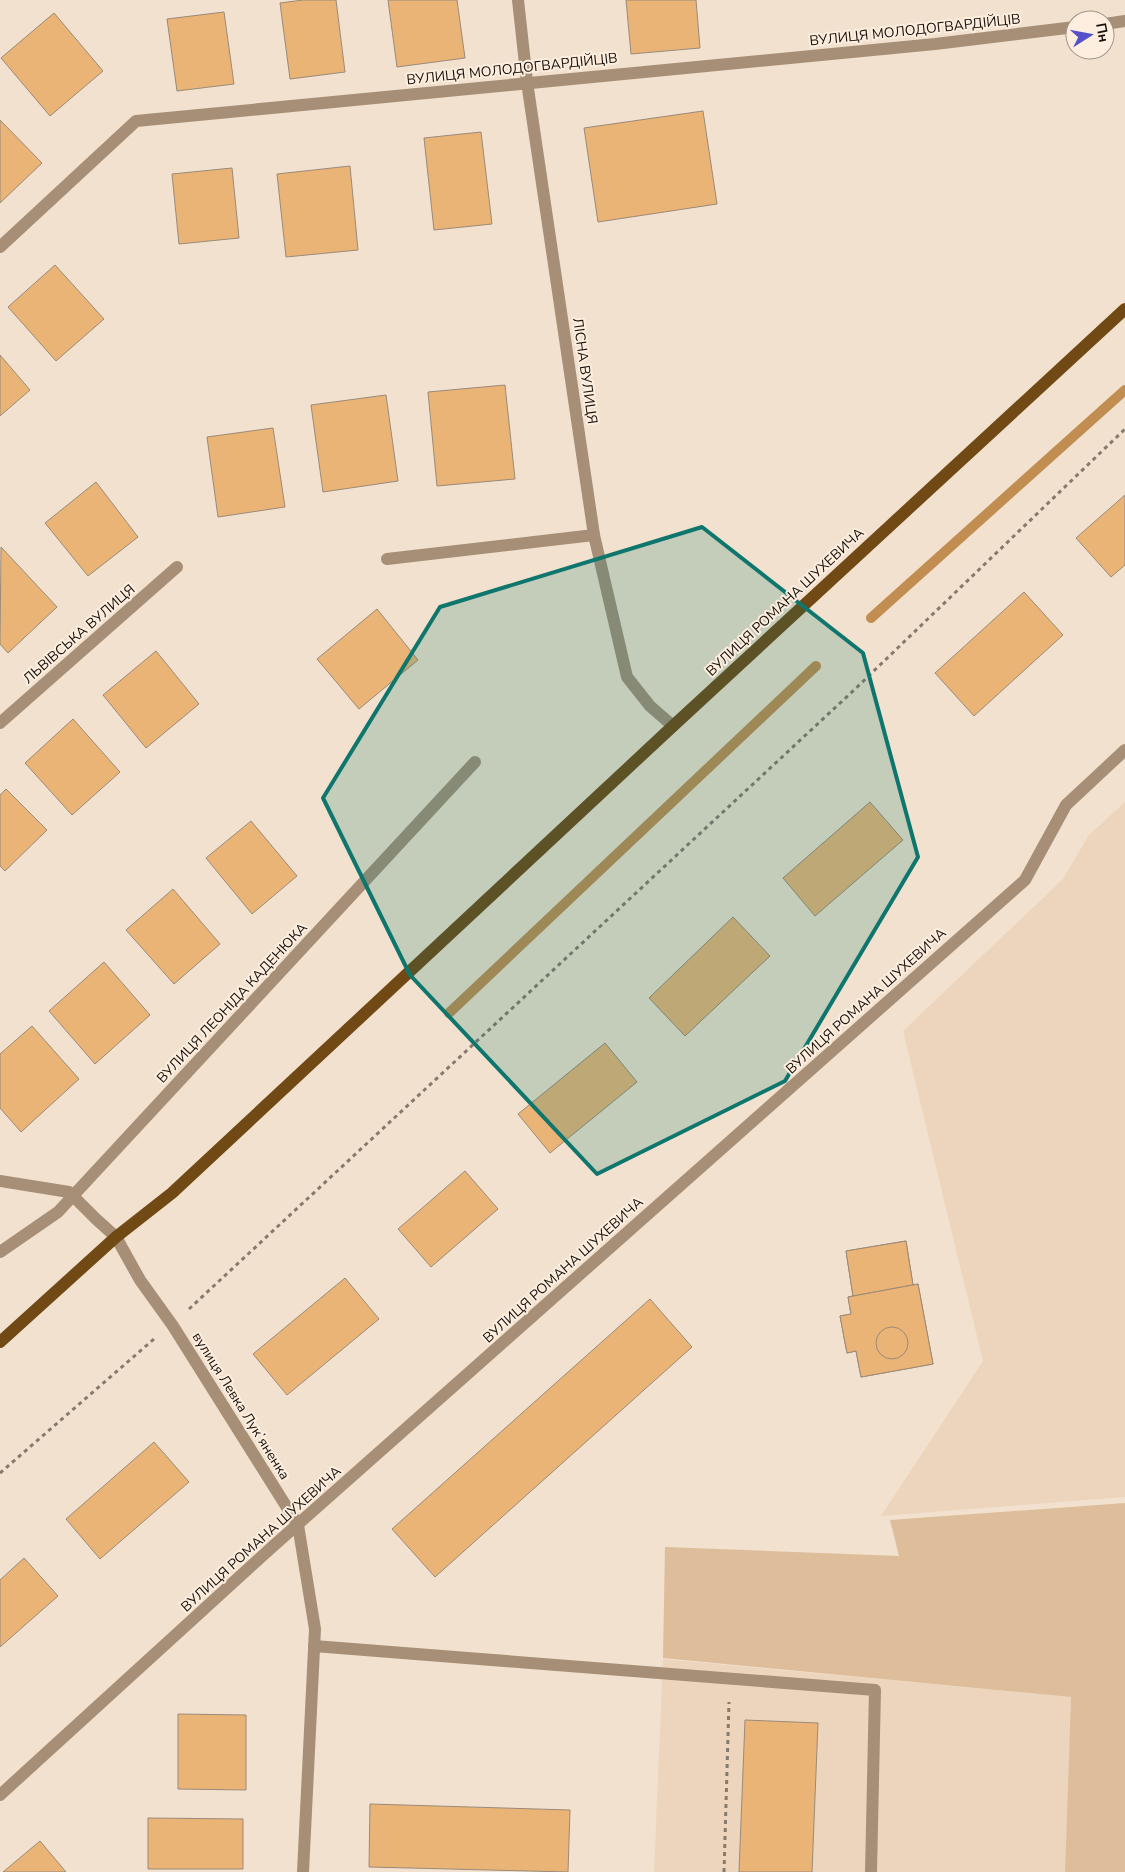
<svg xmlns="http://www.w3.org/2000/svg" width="1125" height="1872" viewBox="0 0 1125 1872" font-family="'Nunito Sans',sans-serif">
<rect width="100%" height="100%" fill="#f2e1ce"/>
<g fill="#ecd5bc">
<path d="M1125,802V1497L881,1516L983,1361L903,1031L1063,879L1089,835Z"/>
<path d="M663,1659L1071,1697L1065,1872H654Z"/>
</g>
<path fill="#debd9a" d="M1125,1503V1872H1065L1071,1697L663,1658L665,1547L899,1556L890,1520Z"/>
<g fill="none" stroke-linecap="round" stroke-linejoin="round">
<g stroke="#c18d51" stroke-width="10">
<path d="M871,618L1125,390"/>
<path d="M449,1013L816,666"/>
</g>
</g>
<g fill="#eab477" stroke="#9a8a79" fill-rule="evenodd">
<path d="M303,0H336L345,72L290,79L280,3Z"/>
<path d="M388,0H457L465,58L397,67Z"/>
<path d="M626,0H696L700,48L631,54Z"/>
<path d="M224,12L234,84L177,91L167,19Z"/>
<path d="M54,13L103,71L50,116L1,58Z"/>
<path d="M703,111L717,204L598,222L584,128Z"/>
<path d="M0,120L42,163L0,203Z"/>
<path d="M481,132L492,224L434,230L424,138Z"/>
<path d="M350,166L358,250L286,257L277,174Z"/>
<path d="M232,168L239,238L179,244L172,174Z"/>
<path d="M55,265L104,319L56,361L8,307Z"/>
<path d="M0,355L30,390L0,416Z"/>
<path d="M505,385L515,479L437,486L428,392Z"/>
<path d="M386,395L398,481L323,492L311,405Z"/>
<path d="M273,428L285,507L218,517L207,437Z"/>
<path d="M96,482L138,537L88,576L45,523Z"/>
<path d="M1125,495V565L1111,577L1076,538Z"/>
<path d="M1,547L57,607L8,653L0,644Z"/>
<path d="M1024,592L1063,635L974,716L935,673Z"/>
<path d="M377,609L418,660L359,709L317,659Z"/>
<path d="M156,651L199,704L146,748L103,695Z"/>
<path d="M73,719L120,772L72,815L25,763Z"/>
<path d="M6,789L47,830L5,871L0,866V795Z"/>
<path d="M870,802L903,840L815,916L783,878Z"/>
<path d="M251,821L297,876L252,914L206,858Z"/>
<path d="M173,889L220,944L174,984L126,930Z"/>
<path d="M733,917L770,956L685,1036L649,998Z"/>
<path d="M104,962L150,1015L95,1064L49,1011Z"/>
<path d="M32,1026L79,1079L21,1132L0,1108V1054Z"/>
<path d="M605,1043L637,1082L550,1153L518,1114Z"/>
<path d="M465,1171L498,1209L431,1267L398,1229Z"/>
<path d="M906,1241L913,1285L918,1284L933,1364L861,1377L856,1351L847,1353L840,1316L851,1314L848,1297L853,1296L846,1251ZM890,1328L900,1330L907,1338L908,1343L907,1348L902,1356L892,1359H887L879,1352L876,1341L881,1332Z"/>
<path d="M906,1241L913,1285L853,1296L846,1251Z"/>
<path d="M345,1278L379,1319L287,1395L253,1354Z"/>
<path d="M918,1284L933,1364L861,1377L856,1351L847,1353L840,1316L851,1314L848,1297Z"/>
<path d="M650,1299L692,1347L435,1577L392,1529Z"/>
<circle cx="892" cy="1343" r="16"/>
<path d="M154,1442L189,1482L100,1559L66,1519Z"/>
<path d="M24,1558L58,1596L0,1647V1580Z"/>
<path d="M178,1714L246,1715V1790L178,1789Z"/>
<path d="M745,1720L818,1723L812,1872H739Z"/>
<path d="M370,1804L570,1810L568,1872L369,1867Z"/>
<path d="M148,1818L243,1819V1869H148Z"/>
<path d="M40,1841L66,1872H3Z"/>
</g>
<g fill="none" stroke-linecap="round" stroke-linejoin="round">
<g stroke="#867a6d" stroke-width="3" stroke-dasharray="4 4" stroke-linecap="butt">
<path d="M189,1309L853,691L1125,429"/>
<path d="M0,1473L154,1339"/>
<path d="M724,1872L729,1702"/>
</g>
<g stroke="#a68f76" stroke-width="12">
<path d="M387,559L594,535"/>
<path d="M314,1646L875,1690L871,1872"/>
</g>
<g stroke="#a68f76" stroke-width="12">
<path d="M518,0L527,82L594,535L627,677L650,706L673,726"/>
<path d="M1105,24L1125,21"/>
<path d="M0,247L136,121L935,44L1075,27"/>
<path d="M0,723L177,567"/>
<path d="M0,1181L69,1192L96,1219L116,1237L140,1280L173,1326L298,1525L315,1629L303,1872"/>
<path d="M0,1252L58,1212L475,762"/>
<path d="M0,1795L271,1548L1025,880L1066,805L1125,750"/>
</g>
<path stroke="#714915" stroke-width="12" d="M0,1342L116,1237L172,1193L673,726L1125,309"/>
</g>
<path fill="#0f766e" fill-opacity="0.2" stroke="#0f766e" stroke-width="4" stroke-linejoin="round" d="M702,527L863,653L918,857L785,1081L597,1174L410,975L323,798L440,607Z"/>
<g text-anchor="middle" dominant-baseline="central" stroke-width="4" stroke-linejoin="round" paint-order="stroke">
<g font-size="14" fill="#17110a" stroke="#fdeedf">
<text transform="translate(915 30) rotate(-6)">ВУЛИЦЯ МОЛОДОГВАРДІЙЦІВ</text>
<text transform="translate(512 69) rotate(-6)">ВУЛИЦЯ МОЛОДОГВАРДІЙЦІВ</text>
<text transform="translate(585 371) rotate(82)">ЛІСНА ВУЛИЦЯ</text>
<text transform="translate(785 602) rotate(-43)">ВУЛИЦЯ РОМАНА ШУХЕВИЧА</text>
<text transform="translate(79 634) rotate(-41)">ЛЬВІВСЬКА ВУЛИЦЯ</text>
<text transform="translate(866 1001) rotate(-42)">ВУЛИЦЯ РОМАНА ШУХЕВИЧА</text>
<text transform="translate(232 1003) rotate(-47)">ВУЛИЦЯ ЛЕОНІДА КАДЕНЮКА</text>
<text transform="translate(563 1270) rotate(-42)">ВУЛИЦЯ РОМАНА ШУХЕВИЧА</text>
<text transform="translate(241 1406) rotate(58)">вулиця Левка Лукʼяненка</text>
<text transform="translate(261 1539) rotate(-42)">ВУЛИЦЯ РОМАНА ШУХЕВИЧА</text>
</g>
</g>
<g transform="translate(1090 35) rotate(79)"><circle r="24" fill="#fdeedf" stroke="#a1968a"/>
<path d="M0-4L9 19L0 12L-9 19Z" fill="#5551c9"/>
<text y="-8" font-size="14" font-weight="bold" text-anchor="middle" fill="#17110a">Пн</text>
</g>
</svg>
